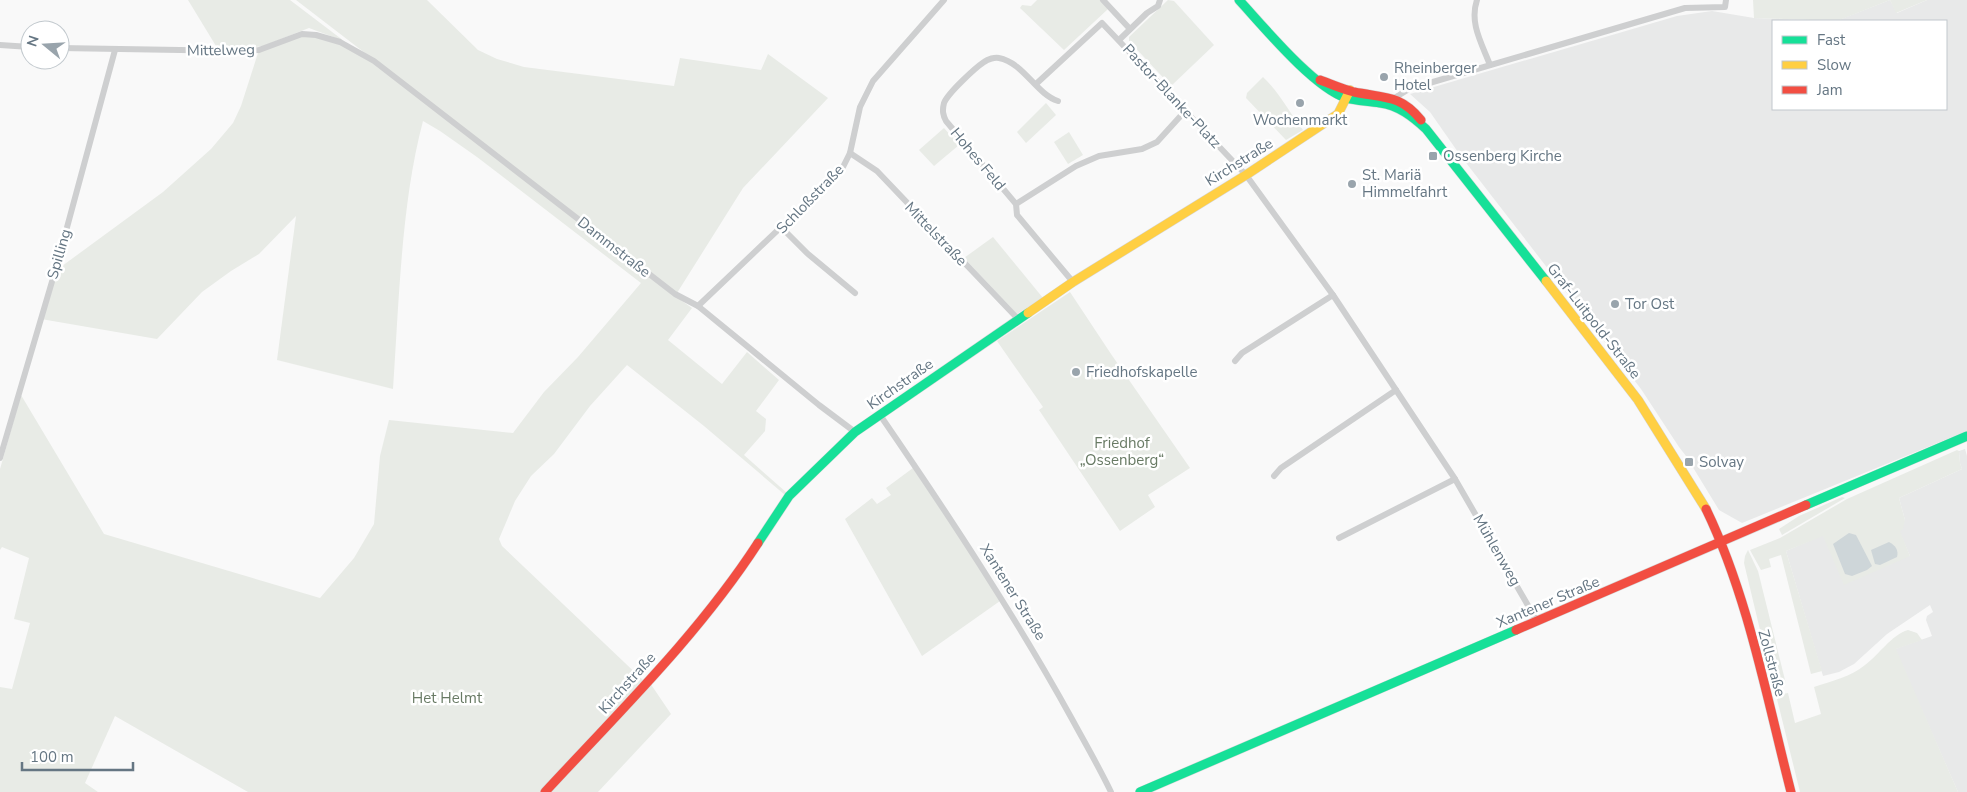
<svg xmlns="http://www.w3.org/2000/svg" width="1967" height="792" viewBox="0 0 1967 792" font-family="'Nunito Sans',sans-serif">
<rect width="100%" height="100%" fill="#f9f9f9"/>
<g fill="#e8e9e9" fill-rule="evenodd">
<path d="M1890,0L1897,13L1927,0H1967V431L1742,523L1719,510L1686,456L1679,447L1641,389L1460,155L1430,112L1410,94L1677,16L1712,11L1754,18L1836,21ZM1773,21H1946V109H1773Z"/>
<path d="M1965,449L1967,456V792H1958L1895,649L1932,636L1926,620L1927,616L1933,612L1930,605L1887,634L1854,664L1839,672L1823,676L1786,551L1823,535L1910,556L1899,531L1905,520L1899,498L1962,469L1960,463L1959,451Z"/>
</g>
<g fill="#e8ebe6">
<path d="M188,0H290L344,41L309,28L263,46L248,48L216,46Z"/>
<path d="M296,0H427L478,50L497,59L524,67L674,86L680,58L761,70L768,54L828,98L743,188L677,293Z"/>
<path d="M1037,0H1100L1108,9L1064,50L1020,8L1022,5L1031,6Z"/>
<path d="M1168,0L1174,1L1214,45L1171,86L1129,41V37Z"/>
<path d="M1753,0H1927L1896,13L1890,0L1837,21L1754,18Z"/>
<path d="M302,34L340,42L374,61L675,296L692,308L668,340L722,384L747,352L779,380L756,411L766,419L765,431L744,455L787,493L785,495L704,426L627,365L590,406L554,454L531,476L515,501L499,539L502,546L645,682L608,723L612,727L650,683L671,714L598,792H248L115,716L85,783L98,792H0V687L12,689L30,623L14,619L29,558L2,547L0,550V469L21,395L104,534L320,598L354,558L374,524L380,456L389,420L513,433L544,392L578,357L641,283L477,157L440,131L423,121C401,204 399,303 393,389L277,360L296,216L259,254L231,271L202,292L157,339L41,319L58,269L163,192L211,149L233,123L241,106L259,50Z"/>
<path d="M1263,77C1279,92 1289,112 1303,130L1286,140L1246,98L1247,93Z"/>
<path d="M1046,103L1056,115L1026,143L1017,132Z"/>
<path d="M944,128L959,145L934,166L919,150Z"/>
<path d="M1069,132L1083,155L1068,164L1054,142Z"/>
<path d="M993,237L1043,298L1017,314L964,258Z"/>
<path d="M1070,292L1111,354L1190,468L1148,495L1155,507L1120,531L1039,410L1043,407L997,341Z"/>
<path d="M1957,450L1959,451L1960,463L1962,469L1899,498L1905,520L1903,529L1900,531L1910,556L1844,585L1823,536L1786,551L1822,671L1811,674L1781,555L1769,559L1771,567L1761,570L1750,550L1780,538L1847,499Z"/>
<path d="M913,468L968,550L1000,601L922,656L845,519L872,498L877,504L891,495L886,488Z"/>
<path d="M1842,497L1845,498L1782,535L1779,529L1799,516Z"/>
<path d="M1748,550L1758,571L1786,684L1772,680L1744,563L1745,556Z"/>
<path d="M1908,630L1917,633L1922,640L1896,649L1958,792H1800L1776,695L1788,693L1795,723L1821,714L1814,687C1832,681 1850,677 1865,665C1879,655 1891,635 1908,630Z"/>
</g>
<g fill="#ced6d9">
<path d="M1849,533L1856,535L1872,566L1867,570L1852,576L1845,574L1833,544Z"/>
<path d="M1889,542C1895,545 1899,550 1897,557L1880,565L1875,564L1871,550Z"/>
</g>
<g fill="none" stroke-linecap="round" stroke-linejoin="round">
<g stroke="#d5d6d7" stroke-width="10">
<g id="fast">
<path d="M1239,0C1263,26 1313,87 1346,98C1356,101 1369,101 1380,103C1398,105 1413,117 1426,129L1546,281"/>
<path d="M1806,505L1967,436"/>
<path d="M758,543L789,496L855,432L1028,313"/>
<path d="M1140,792L1516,630"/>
</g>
</g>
<g stroke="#d5d6d7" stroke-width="10">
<g id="slow">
<path d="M1546,281L1638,400L1706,509"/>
<path d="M1028,313L1073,282L1246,175L1338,114L1350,90"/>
</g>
</g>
<g stroke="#d5d6d7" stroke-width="10">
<g id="jam">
<path d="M1320,80C1331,84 1342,89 1354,92C1383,98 1400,94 1421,120"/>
<path d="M1706,509C1748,596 1767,699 1791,792"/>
<path d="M1516,630L1806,505"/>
<path d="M545,792C619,712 699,634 758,543"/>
</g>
</g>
<g stroke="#cecfd0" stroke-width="6">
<path d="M1103,0L1130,29"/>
<path d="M1477,0C1469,23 1482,44 1490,65"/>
<path d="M1119,40L1147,13L1158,6L1160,0"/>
<path d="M0,45L30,47"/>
<path d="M60,48L240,51L259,50L302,34L316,35L340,42L374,61L675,294L698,306L819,405L855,432"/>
<path d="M1036,84L1102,23L1246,175L1333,295L1455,479L1537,621"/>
<path d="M1058,101C1036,94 1024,63 999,58C995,57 988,59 984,62C975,68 948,93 944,103C942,111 943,115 946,121L1016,204L1017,215L1073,282"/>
<path d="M1394,102L1396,97L1409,89L1685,8L1725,7L1726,0"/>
<path d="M850,153L877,171L1018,319"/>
<path d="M1016,204L1076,166L1099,156L1142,149L1157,142L1186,110"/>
<path d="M782,228L808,254L855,293"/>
<path d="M698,306L842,169L850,153L860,107L873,81L944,0"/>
<path d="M1235,361L1242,353L1333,295"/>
<path d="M880,415C948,514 1014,614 1072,719C1085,743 1099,767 1111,792"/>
<path d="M0,458L56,268L115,50"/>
<path d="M1274,476L1281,468L1396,390"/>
<path d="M1339,538L1455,479"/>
</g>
<use href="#fast" stroke="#16e098" stroke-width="9"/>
<use href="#slow" stroke="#ffcf43" stroke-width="9"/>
<use href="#jam" stroke="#f24e42" stroke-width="9"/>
</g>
<g fill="#99a4ac" stroke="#fff" stroke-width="2">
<circle cx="1384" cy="77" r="5"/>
<circle cx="1300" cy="103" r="5"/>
<rect x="1428" y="151" width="10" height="10" rx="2.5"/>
<circle cx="1352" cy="184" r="5"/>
<circle cx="1615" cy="304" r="5"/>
<circle cx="1076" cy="372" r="5"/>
<rect x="1684" y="457" width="10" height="10" rx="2.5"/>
</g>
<g text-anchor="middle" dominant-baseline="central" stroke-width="5" stroke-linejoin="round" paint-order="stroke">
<g font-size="15" fill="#657683" stroke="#fff">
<text transform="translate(221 50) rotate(-1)">Mittelweg</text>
<text transform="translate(1172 96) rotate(47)">Pastor-Blanke-Platz</text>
<text transform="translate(978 159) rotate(50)">Hohes Feld</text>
<text transform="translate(1239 162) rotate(-32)">Kirchstraße</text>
<text transform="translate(810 199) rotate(-46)">Schloßstraße</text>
<text transform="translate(936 234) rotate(46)">Mittelstraße</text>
<text transform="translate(614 247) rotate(38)">Dammstraße</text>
<text transform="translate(59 254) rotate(-74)">Spilling</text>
<text transform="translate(1594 321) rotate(52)">Graf-Luitpold-Straße</text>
<text transform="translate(900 384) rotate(-35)">Kirchstraße</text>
<text transform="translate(1497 550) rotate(60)">Mühlenweg</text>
<text transform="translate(1013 592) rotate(58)">Xantener Straße</text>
<text transform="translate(1548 602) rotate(-23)">Xantener Straße</text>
<text transform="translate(1772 663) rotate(75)">Zollstraße</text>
<text transform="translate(627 683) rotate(-48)">Kirchstraße</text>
</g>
<g font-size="15" fill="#657683" stroke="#fff" text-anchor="start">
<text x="1394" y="68">Rheinberger<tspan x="1394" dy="17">Hotel</tspan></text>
<text x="1300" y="120" text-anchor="middle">Wochenmarkt</text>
<text x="1443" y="156">Ossenberg Kirche</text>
<text x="1362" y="175">St. Mariä<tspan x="1362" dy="17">Himmelfahrt</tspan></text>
<text x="1625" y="304">Tor Ost</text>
<text x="1086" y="372">Friedhofskapelle</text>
<text x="1699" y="462">Solvay</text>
</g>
<g font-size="15" fill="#687a64" stroke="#fff">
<text x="1122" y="443">Friedhof<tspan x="1122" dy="17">„Ossenberg“</tspan></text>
<text x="447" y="698">Het Helmt</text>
</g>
</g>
<rect x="1772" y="20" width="175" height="90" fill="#ffffff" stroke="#c1c8cd"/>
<rect x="1782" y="36" width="25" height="8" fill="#16e098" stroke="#c1c8cd"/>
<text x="1817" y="45" font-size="15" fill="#657683">Fast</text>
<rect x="1782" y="61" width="25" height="8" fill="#ffcf43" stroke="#c1c8cd"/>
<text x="1817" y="70" font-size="15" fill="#657683">Slow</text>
<rect x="1782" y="86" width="25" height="8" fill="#f24e42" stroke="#c1c8cd"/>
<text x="1817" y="95" font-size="15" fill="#657683">Jam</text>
<g transform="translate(45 45) rotate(288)"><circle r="24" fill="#ffffff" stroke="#c1c8cd"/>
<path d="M0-4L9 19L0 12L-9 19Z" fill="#99a4ac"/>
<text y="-8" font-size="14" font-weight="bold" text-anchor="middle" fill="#657683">N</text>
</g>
<path d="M22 762v8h111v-8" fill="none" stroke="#657683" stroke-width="2.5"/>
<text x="30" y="762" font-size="15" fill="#657683" stroke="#ffffff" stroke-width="4" paint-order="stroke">100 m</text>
</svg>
